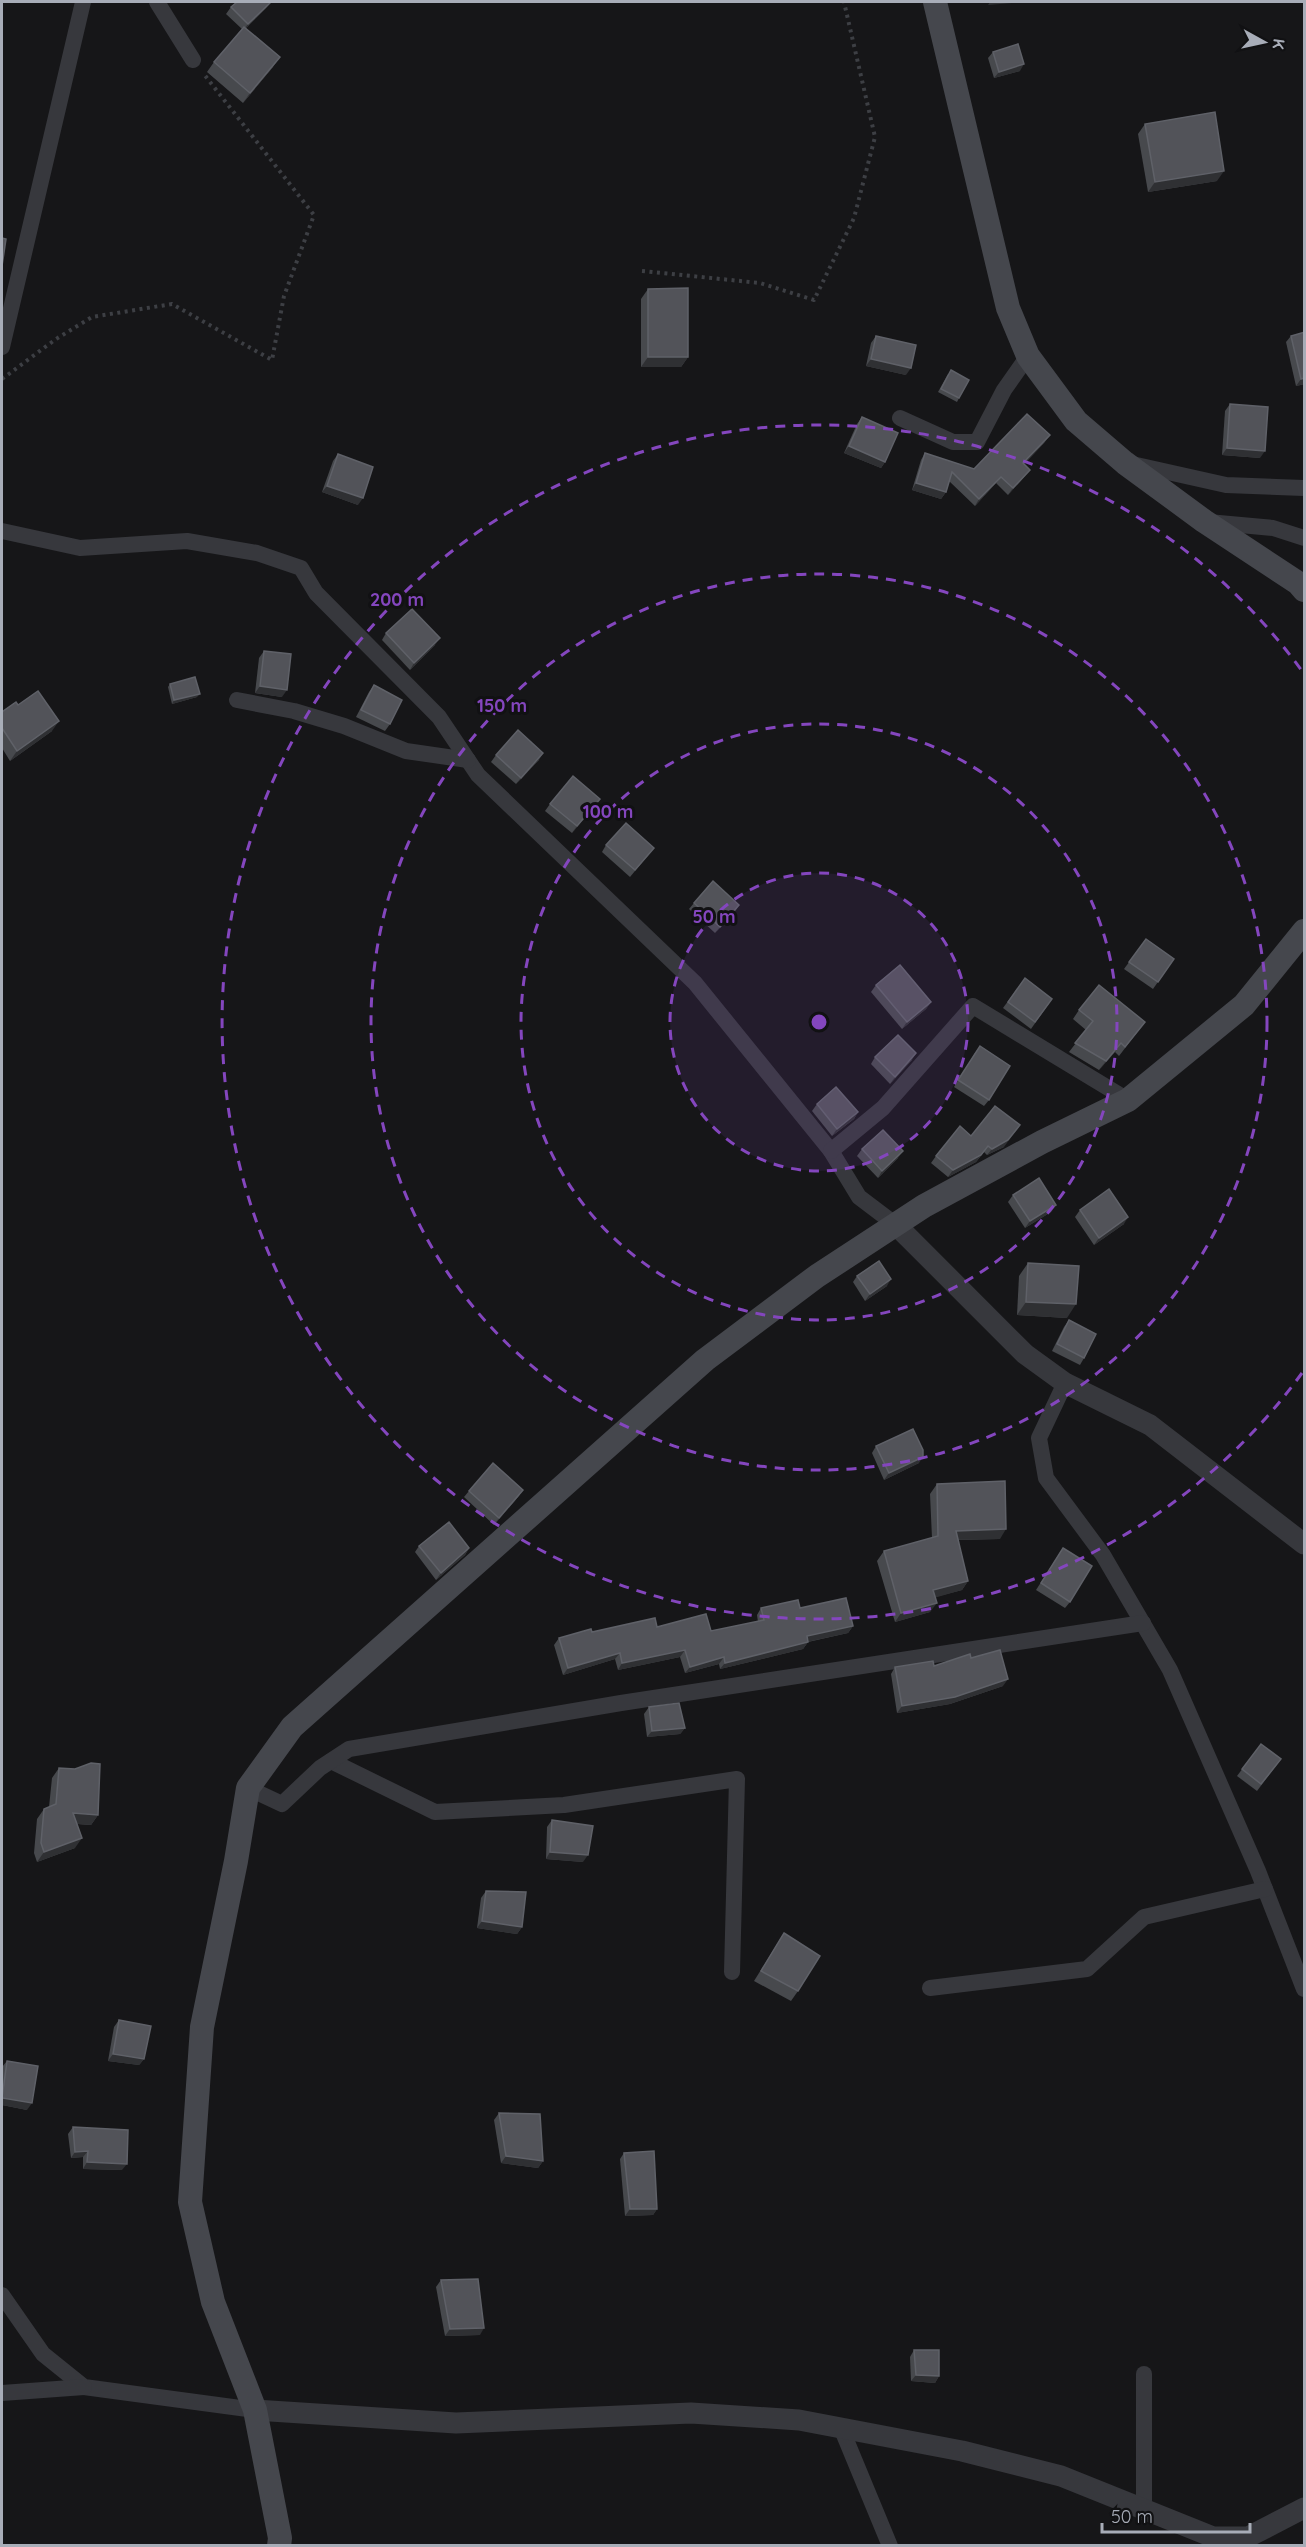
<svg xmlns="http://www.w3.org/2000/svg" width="1306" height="2547" viewBox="0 0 1306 2547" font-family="Quicksand,sans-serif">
<rect width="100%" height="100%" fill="#161618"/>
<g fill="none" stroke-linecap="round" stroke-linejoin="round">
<g stroke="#3d3f44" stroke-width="4" stroke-dasharray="3 4.5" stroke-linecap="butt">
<path d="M642,271L760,283L814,300L854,218L875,137L844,2"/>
<path d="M2,379L56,339L92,317L172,304L272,360L284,296L314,215L203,73"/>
</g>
<g stroke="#37383d" stroke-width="16">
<path d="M157,2L193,60"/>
<path d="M2,347L83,2"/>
<path d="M900,418L953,442H977L1004,390L1028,356"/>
<path d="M1132,464L1226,485L1304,488"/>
<path d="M1208,522L1273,528L1304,538"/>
<path d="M2,531L80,548L187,541L257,553L301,568L316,593L439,717L478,775L695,983L831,1151L859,1197L896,1225"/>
<path d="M237,700L294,711L344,726L406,751L468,760"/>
<path d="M831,1151L883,1108L973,1006L1128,1100"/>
<path d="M1065,1383L1039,1438L1046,1478L1103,1555L1170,1670L1258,1871L1304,1989"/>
<path d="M331,1761L435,1812L564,1805L737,1779L732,1972"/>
<path d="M248,1788L282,1804L320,1768L349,1749L621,1703L1143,1623"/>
<path d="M930,1988L1087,1969L1144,1917L1265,1889"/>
<path d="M2,2295L43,2354L84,2387L255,2410"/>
<path d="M1144,2374V2510"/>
<path d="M2,2393L84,2387"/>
<path d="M842,2430L890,2546"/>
</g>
<g stroke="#37383d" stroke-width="21">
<path d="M896,1225L1025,1354L1065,1383L1150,1425L1304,1544"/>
<path d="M255,2410L456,2423L691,2413L799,2420L962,2451L1061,2476L1213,2537H1248L1304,2508"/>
</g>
<g stroke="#45474d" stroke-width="24">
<path d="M935,2L1008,308L1028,356L1076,421L1125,463L1204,521L1298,583L1304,590"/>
<path d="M279,2546L280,2538L255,2410L213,2302L190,2202L202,2027L236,1861L248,1788L292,1727L705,1360L817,1276L924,1206L1042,1142L1128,1100L1244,1005L1304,931"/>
</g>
</g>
<g fill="#47494d">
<path d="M271,2L266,8L246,28L273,67L243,103L207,72L214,62L242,29L226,14L231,7Z"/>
<path d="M993,52L1020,71L994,78L988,58Z"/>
<path d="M1145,124L1217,181L1148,192L1138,134Z"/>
<path d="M648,289L688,357L681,367H641V299Z"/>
<path d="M1305,332V384L1296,386L1286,342L1291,336Z"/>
<path d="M876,336L906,375L866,366L871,343Z"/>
<path d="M948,374L959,398L957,402L938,392Z"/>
<path d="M1230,404L1260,458L1222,455L1225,411Z"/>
<path d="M862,417L885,462L881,468L844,453L857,424Z"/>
<path d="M1045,442L1024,464L1025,476L1008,495L996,483L975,506L949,481L946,492L941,499L912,490L921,460L925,453L974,469Z"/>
<path d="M338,454L358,505L322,492L333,461Z"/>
<path d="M386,633L435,645L410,670L382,640Z"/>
<path d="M264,651L282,697L255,693L259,658Z"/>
<path d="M170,684L197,697L172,704L168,687Z"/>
<path d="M374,685L390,724L385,731L356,717L369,692Z"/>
<path d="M18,705L52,731L10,761L2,748V712Z"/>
<path d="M496,755L539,760L516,784L491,762Z"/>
<path d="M600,799L572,833L545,811L550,804Z"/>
<path d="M606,845L649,854L630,877L602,852Z"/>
<path d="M694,903L735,912L715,933L689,909Z"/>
<path d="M1146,939L1174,959L1153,989L1124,969Z"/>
<path d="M1025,978L1052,999L1031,1029L1003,1008Z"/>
<path d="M876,985L931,1002L926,1009L902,1029L871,992Z"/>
<path d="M1079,1010L1145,1022L1119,1056L1115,1052L1099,1070L1069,1052L1086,1030L1073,1019Z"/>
<path d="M975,1053L989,1100L984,1106L954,1087Z"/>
<path d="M875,1057L912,1060L890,1084L871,1064Z"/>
<path d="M817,1104L858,1112L854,1119L832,1136L812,1111Z"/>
<path d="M971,1136L1004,1147L987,1155L984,1152L976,1162L948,1177L931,1163L936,1156Z"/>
<path d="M862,1149L898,1158L878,1178L857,1156Z"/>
<path d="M1013,1195L1056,1205L1051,1212L1025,1228L1008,1202Z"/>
<path d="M1080,1210L1124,1224L1094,1245L1075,1217Z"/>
<path d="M1028,1263L1067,1318L1017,1315L1019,1276Z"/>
<path d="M857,1276L887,1286L865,1301L853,1282Z"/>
<path d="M1069,1320L1084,1358L1080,1365L1052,1351L1064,1327Z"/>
<path d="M876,1446L919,1463L884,1480L872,1453Z"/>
<path d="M937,1484L1000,1539L958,1540L968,1581L962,1590L935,1597L930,1612L895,1622L877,1561L884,1551L932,1538L930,1494Z"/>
<path d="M523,1490L518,1497L494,1525L464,1497L469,1491Z"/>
<path d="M419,1546L469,1548L465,1555L436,1580L415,1552Z"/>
<path d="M1063,1548L1070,1602L1065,1608L1036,1590Z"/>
<path d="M761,1608H800L853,1626L848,1633L808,1642L803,1649L720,1669L719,1664L685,1673L680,1657L618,1670L615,1659L563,1675L554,1645L559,1638L592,1632L657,1627L711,1631L758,1622L757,1615Z"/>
<path d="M971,1658L1003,1686L950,1704L897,1713L891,1674L895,1667L934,1666Z"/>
<path d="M649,1707L685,1728L680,1734L647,1737L644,1714Z"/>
<path d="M1261,1744L1281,1759L1257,1791L1237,1776Z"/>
<path d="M59,1768L98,1815L91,1825L77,1824L75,1848L37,1862L34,1853L37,1819L44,1809L49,1807L52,1778Z"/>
<path d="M552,1820L583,1862L546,1859L547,1827Z"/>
<path d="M486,1891L522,1927L517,1934L477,1928L481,1898Z"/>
<path d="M784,1933L798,1991L791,2001L754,1981Z"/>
<path d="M119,2020L144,2059L139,2065L108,2061L114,2027Z"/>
<path d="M7,2061L27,2110L2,2105V2067Z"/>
<path d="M499,2113L543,2161L538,2168L501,2163L494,2120Z"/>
<path d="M73,2127L122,2170L83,2169V2157L71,2158L68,2134Z"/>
<path d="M624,2153L657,2209L653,2215L625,2216L620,2159Z"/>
<path d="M441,2280L480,2335L445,2336L436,2287Z"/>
<path d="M914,2350L939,2376L935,2383L911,2381L910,2357Z"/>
</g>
<g fill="#2f3033">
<path d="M271,2L266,8L243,31L248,24Z"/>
<path d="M990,2H1025L988,5Z"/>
<path d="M280,57L273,67L243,103L250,93Z"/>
<path d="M1024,64L1020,71L994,78L999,72Z"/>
<path d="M1224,171L1217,181L1148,192L1155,182Z"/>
<path d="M648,357H688L681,367H641Z"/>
<path d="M871,359L911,368L906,375L866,366Z"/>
<path d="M1305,378V384L1296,386L1301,379Z"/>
<path d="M1050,435L1045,442L1019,470L1023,463Z"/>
<path d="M849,446L885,462L881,468L844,453Z"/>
<path d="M1227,448L1265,451L1260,458L1222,455Z"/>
<path d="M1030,470L1025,476L1008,495L1013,488Z"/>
<path d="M1001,477L996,483L975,506L979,499Z"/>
<path d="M916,483L946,492L941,499L912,490Z"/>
<path d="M327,486L363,498L358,505L322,492Z"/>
<path d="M440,638L435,645L410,670L414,663Z"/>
<path d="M260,686L287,690L282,697L255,693Z"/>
<path d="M200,694L197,697L172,704L174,700Z"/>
<path d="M59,721L52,731L10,761L17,751Z"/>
<path d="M543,753L539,760L516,784L521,778Z"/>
<path d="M600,799L595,806L572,833L577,826Z"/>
<path d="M739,905L735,912L715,933L720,927Z"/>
<path d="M931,1002L926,1009L902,1029L907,1022Z"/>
<path d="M1121,1043L1115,1052L1099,1070L1106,1061Z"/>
<path d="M916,1053L912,1060L890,1084L895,1077Z"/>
<path d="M858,1112L854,1119L832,1136L837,1129Z"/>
<path d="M1020,1125L1004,1147L987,1155L992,1149Z"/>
<path d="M988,1146L976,1162L948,1177L953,1170Z"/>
<path d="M903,1151L898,1158L878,1178L882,1171Z"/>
<path d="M1056,1205L1051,1212L1025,1228L1030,1221Z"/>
<path d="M1128,1217L1124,1224L1094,1245L1099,1238Z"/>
<path d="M891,1279L887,1286L865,1301L870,1294Z"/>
<path d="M1026,1302L1076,1304L1067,1318L1017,1315Z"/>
<path d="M923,1457L919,1463L884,1480L889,1473Z"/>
<path d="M523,1490L518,1497L494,1525L499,1518Z"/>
<path d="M1006,1529L1000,1539L949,1540L956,1531Z"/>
<path d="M469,1548L465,1555L436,1580L441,1573Z"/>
<path d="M968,1581L962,1590L927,1600L933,1590Z"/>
<path d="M937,1603L930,1612L895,1622L901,1613Z"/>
<path d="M853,1626L848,1633L802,1643L807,1636Z"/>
<path d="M808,1642L803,1649L720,1669L725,1663Z"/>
<path d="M685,1650L680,1657L618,1670L622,1663Z"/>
<path d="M620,1653L615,1659L563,1675L568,1668Z"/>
<path d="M724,1657L719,1664L685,1673L690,1667Z"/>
<path d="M1008,1679L1003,1686L950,1704L897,1713L902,1706Z"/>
<path d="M685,1728L680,1734L647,1737L652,1731Z"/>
<path d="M73,1813L98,1815L91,1825L66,1823Z"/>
<path d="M82,1838L75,1848L37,1862L44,1852Z"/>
<path d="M550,1852L588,1855L583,1862L546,1859Z"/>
<path d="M482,1921L522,1927L517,1934L477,1928Z"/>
<path d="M113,2054L144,2059L139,2065L108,2061Z"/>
<path d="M2,2098L32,2103L27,2110L2,2105Z"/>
<path d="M88,2151L83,2157L71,2158L75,2152Z"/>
<path d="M506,2156L543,2161L538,2168L501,2163Z"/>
<path d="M87,2162L127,2164L122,2170L83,2169Z"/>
<path d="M630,2209H657L653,2215L625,2216Z"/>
<path d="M484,2328L480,2335L445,2336L450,2329Z"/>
<path d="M916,2375L939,2376L935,2383L911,2381Z"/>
</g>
<g fill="#525359" stroke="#5f6168" stroke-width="1.5">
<path d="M237,2H271L248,24L231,7Z"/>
<path d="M244,27L280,57L250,93L214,62Z"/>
<path d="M1018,44L1024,64L999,72L993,52Z"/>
<path d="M1215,112L1224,171L1155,182L1145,124Z"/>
<path d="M2,238L6,239L2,266Z"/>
<path d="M688,288V357H648V289Z"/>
<path d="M1305,332V378L1301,379L1291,336Z"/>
<path d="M876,336L916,345L911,368L871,359Z"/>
<path d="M951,370L969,380L959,398L941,389Z"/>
<path d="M1230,404L1268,407L1265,451L1227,448Z"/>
<path d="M1027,414L1050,435L1023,463L1030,470L1013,488L1001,477L979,499L952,472L946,492L916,483L925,453L974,469Z"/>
<path d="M862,417L898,433L885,462L849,446Z"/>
<path d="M338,454L373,467L363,498L327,486Z"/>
<path d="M412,609L440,638L414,663L386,633Z"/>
<path d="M264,651L291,654L287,690L260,686Z"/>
<path d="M195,677L200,694L174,700L170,684Z"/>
<path d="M374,685L402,700L390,724L361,710Z"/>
<path d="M38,691L59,721L17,751L2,728V712L16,702L18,705Z"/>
<path d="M518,730L543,753L521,778L496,755Z"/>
<path d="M573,776L600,799L577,826L550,804Z"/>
<path d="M626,823L654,848L635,870L606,845Z"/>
<path d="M713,881L739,905L720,927L694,903Z"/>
<path d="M1146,939L1174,959L1158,982L1129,962Z"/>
<path d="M900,965L931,1002L907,1022L876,985Z"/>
<path d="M1025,978L1052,999L1035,1022L1008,1002Z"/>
<path d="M1099,985L1145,1022L1125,1047L1121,1043L1106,1061L1075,1043L1093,1021L1079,1010Z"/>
<path d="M898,1035L916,1053L895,1077L875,1057Z"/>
<path d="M980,1046L1010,1066L989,1100L958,1080Z"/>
<path d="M836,1087L858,1112L837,1129L817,1104Z"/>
<path d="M995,1106L1020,1125L1008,1140L992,1149L988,1146L981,1155L953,1170L936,1156L960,1126L971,1136Z"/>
<path d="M883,1130L903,1151L882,1171L862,1149Z"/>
<path d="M1039,1178L1056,1205L1030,1221L1013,1195Z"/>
<path d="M1109,1189L1128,1217L1099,1238L1080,1210Z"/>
<path d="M879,1261L891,1279L870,1294L857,1276Z"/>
<path d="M1028,1263L1079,1266L1076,1304L1026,1302Z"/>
<path d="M1069,1320L1096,1334L1084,1358L1057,1344Z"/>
<path d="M913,1429L923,1450V1457L889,1473L876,1446Z"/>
<path d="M493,1463L523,1490L499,1518L469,1491Z"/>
<path d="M1005,1481L1006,1529L956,1531L968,1581L933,1590L937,1603L901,1613L884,1551L938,1536L937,1484Z"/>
<path d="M449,1522L469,1548L441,1573L419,1546Z"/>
<path d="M1063,1548L1092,1566L1070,1602L1041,1583Z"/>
<path d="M846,1598L853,1626L807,1636L808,1642L725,1663L724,1657L690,1667L685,1650L622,1663L620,1653L568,1668L559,1638L591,1629L592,1632L655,1618L657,1627L706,1614L711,1631L764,1620L761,1608L798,1600L800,1608Z"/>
<path d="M1000,1650L1008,1679L955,1697L902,1706L895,1667L933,1661L934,1666L970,1654L971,1658Z"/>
<path d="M679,1703L685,1728L652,1731L649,1707Z"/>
<path d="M1261,1744L1281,1759L1261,1784L1242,1769Z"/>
<path d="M91,1763L100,1764L98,1815L73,1813L82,1838L44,1852L41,1843L44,1809L56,1804L59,1768L75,1769Z"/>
<path d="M552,1820L593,1826L588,1855L550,1852Z"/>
<path d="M486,1891L526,1892L522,1927L482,1921Z"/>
<path d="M784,1933L820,1956L798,1991L761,1971Z"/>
<path d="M119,2020L151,2026L144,2059L113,2054Z"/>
<path d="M7,2061L38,2066L32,2103L2,2098Z"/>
<path d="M499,2113L540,2114L543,2161L506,2156Z"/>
<path d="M73,2127L128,2130L127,2164L87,2162L88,2151L75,2152Z"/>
<path d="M654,2151L657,2209H630L624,2153Z"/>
<path d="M478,2279L484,2328L450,2329L441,2280Z"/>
<path d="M914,2350H939V2376L916,2375Z"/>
</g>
<circle cx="819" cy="1022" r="149" fill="#8446be" fill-opacity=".12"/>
<g fill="none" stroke="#8446be" stroke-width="3" stroke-dasharray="10 8">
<circle cx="819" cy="1022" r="149"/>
<circle cx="819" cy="1022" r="298"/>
<circle cx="819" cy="1022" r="448"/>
<path d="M1302 1373A597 597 0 1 1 1302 671"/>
</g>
<circle cx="819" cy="1022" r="9" fill="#8446be" stroke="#111113" stroke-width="3"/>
<g font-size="18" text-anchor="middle" font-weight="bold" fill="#8446be" stroke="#111113" stroke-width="6" stroke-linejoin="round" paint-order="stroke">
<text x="397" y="606">200 m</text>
<text x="502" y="712">150 m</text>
<text x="608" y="818">100 m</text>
<text x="714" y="923">50 m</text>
</g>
<rect width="1306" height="2547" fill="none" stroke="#a8adb8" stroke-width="6"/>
<g transform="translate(1264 42) rotate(98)" stroke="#111113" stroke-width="4.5" paint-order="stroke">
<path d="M0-4.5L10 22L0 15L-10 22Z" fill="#a8adb8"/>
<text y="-9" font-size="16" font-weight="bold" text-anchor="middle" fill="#a8adb8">K</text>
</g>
<path d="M1102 2523v9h148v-9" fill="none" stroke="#a8adb8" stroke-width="3"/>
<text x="1111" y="2523" font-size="18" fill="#a8adb8" stroke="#111113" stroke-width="4.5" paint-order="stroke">50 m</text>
</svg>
